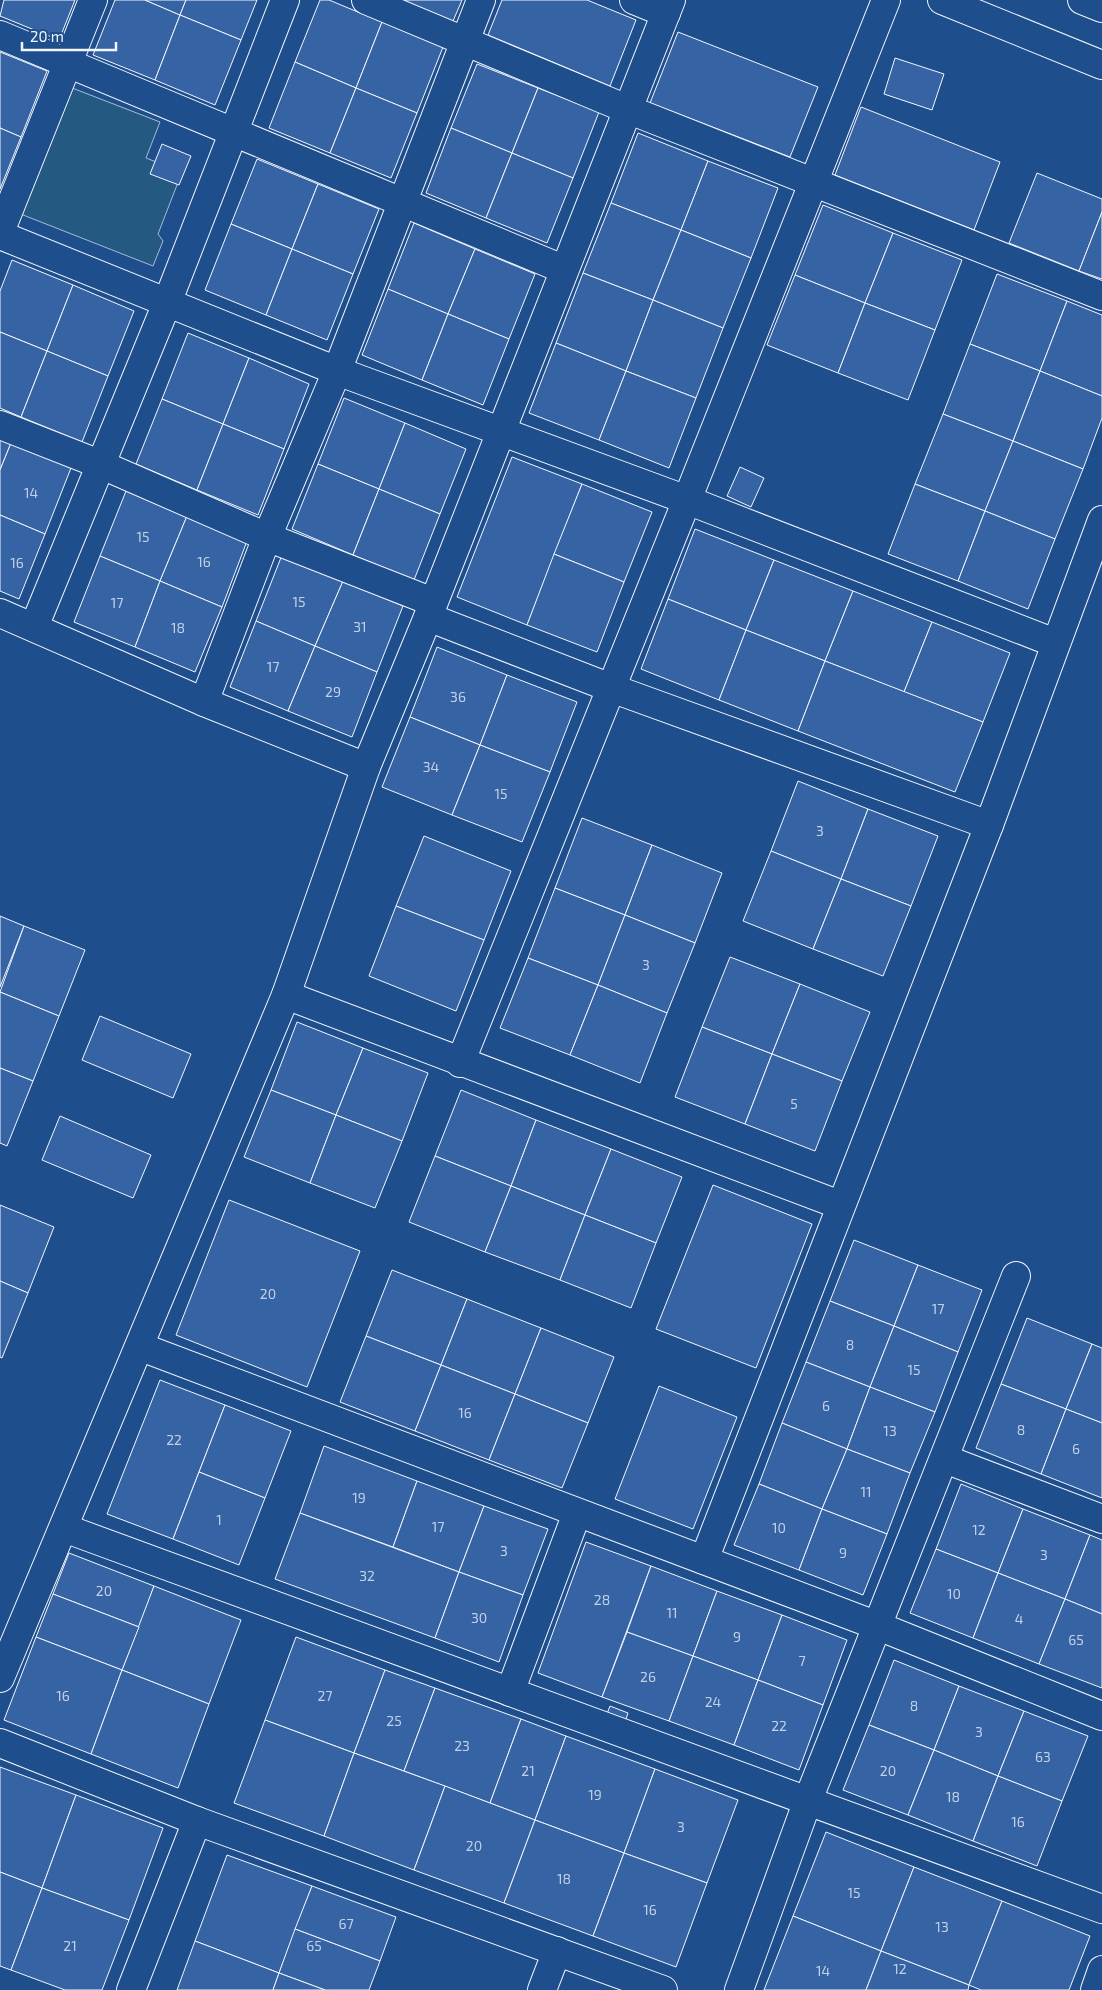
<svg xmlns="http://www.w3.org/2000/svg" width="1102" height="1990" viewBox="0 0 1102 1990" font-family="'Exo 2',sans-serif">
<rect width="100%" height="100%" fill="#1f4e8c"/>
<path fill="#245a82" stroke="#a8bbd7" d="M67,86L160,122L146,158L182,172L158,234L163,241L153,266L18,213Z"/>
<g fill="#3563a3" stroke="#f2f6ff">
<path d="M4,0H75L59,40L0,16Z"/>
<path d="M115,0H145L180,15L155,80L93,55Z"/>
<path d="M145,0H186L180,15Z"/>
<path d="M186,0H257L241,40L180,15Z"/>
<path d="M320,0H329L382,22L356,88L295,62Z"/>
<path d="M402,0H462L453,21Z"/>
<path d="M502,0H587L636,20L610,86L488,35Z"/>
<path d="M180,15L241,40L215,105L155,80Z"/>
<path d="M382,22L443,47L417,113L356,88Z"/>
<path d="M678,32L818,87L790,157L650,103Z"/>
<path d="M0,52L47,71L21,137L0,128Z"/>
<path d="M895,58L944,74L932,110L884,94Z"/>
<path d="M295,62L356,88L330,153L269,128Z"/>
<path d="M477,64L538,88L512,153L451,128Z"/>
<path d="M356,88L417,113L391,178L330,153Z"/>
<path d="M538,88L599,112L573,178L512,153Z"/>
<path d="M861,107L1000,162L974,230L835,175Z"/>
<path d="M0,128L21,137L0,189Z"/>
<path d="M451,128L512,153L486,218L426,193Z"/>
<path d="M638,133L708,161L681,230L611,203Z"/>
<path d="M162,144L191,156L179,185L150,174Z"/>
<path d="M512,153L573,178L547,243L486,218Z"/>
<path d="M257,159L318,184L292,249L231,224Z"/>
<path d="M708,161L778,188L751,258L681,230Z"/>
<path d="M1037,173L1102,199V212L1079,271L1009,243Z"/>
<path d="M318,184L379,209L353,274L292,249Z"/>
<path d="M611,203L681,230L653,300L583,273Z"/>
<path d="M823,205L893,233L865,303L795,275Z"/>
<path d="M1102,212V279L1079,271Z"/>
<path d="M414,223L475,249L448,314L388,289Z"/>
<path d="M231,224L292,249L266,315L205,290Z"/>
<path d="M681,230L751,258L723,328L653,300Z"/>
<path d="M893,233L962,260L935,330L865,303Z"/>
<path d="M292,249L353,274L327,340L266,315Z"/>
<path d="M475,249L535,274L509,339L448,314Z"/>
<path d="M12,260L73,285L47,351L0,332V291Z"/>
<path d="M583,273L653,300L626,371L556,343Z"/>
<path d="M997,274L1067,301L1040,371L970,344Z"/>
<path d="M795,275L865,303L838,373L767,345Z"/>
<path d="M73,285L134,311L108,376L47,351Z"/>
<path d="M388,289L448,314L422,380L362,355Z"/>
<path d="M653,300L723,328L696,398L626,371Z"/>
<path d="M1067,301L1102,315V396L1040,371Z"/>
<path d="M865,303L935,330L908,400L838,373Z"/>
<path d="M448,314L509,339L483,405L422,380Z"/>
<path d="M0,332L47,351L21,417L0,408Z"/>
<path d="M188,333L249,358L223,424L162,399Z"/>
<path d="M556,343L626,371L599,440L529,413Z"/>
<path d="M970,344L1040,371L1013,441L943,414Z"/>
<path d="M47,351L108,376L82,442L21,417Z"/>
<path d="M249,358L309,384L284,449L223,424Z"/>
<path d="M626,371L696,398L669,468L599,440Z"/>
<path d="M1040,371L1102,396V418L1083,469L1013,441Z"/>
<path d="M344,398L405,423L379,489L318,464Z"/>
<path d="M162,399L223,424L197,490L136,464Z"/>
<path d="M943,414L1013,441L985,511L915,484Z"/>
<path d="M405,423L466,449L440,514L379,489Z"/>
<path d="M223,424L284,449L258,515L197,490Z"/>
<path d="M0,438L11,443L0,470Z"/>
<path d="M1013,441L1083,469L1055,539L985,511Z"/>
<path d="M11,443L71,468L45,534L0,515V470Z"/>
<path d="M512,457L582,484L527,625L457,597Z"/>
<path d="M318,464L379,489L353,555L292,529Z"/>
<path d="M740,467L764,478L751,507L727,496Z"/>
<path d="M582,484L652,512L624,582L554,554Z"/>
<path d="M915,484L985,511L958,581L888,554Z"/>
<path d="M379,489L440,514L414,580L353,555Z"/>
<path d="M126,491L187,516L160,581L100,556Z"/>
<path d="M985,511L1055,539L1028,609L958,581Z"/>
<path d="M0,515L45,534L19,599L0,591Z"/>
<path d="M187,516L247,541L222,607L160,581Z"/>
<path d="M695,529L774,560L746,630L668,599Z"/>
<path d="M554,554L624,582L597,652L527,625Z"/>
<path d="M282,555L343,581L315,646L256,621Z"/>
<path d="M100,556L160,581L135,647L74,622Z"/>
<path d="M774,560L853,591L825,661L746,630Z"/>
<path d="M160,581L222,607L195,672L135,647Z"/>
<path d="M343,581L403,606L377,672L315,646Z"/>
<path d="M853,591L932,622L904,692L825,661Z"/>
<path d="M668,599L746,630L719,700L641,669Z"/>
<path d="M256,621L315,646L288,711L230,687Z"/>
<path d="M932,622L1010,653L983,722L904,692Z"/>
<path d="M746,630L825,661L798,731L719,700Z"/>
<path d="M315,646L377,672L352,737L288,711Z"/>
<path d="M437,647L507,675L480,745L410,717Z"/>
<path d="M825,661L983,722L955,792L798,731Z"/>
<path d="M507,675L577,702L550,772L480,745Z"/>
<path d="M410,717L480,745L452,815L382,787Z"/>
<path d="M480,745L550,772L522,842L452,815Z"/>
<path d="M798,781L868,809L841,879L771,851Z"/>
<path d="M868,809L938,836L911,906L841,879Z"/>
<path d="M582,818L652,845L625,915L555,888Z"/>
<path d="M424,836L511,871L484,940L396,906Z"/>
<path d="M652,845L722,873L695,943L625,915Z"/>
<path d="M771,851L841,879L813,949L743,921Z"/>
<path d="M841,879L911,906L883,976L813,949Z"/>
<path d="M555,888L625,915L598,985L528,958Z"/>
<path d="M396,906L484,940L456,1011L369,976Z"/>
<path d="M625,915L695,943L667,1013L598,985Z"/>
<path d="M0,916L24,926L0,987Z"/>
<path d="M24,926L85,950L59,1016L0,992Z"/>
<path d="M730,957L800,984L772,1054L702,1027Z"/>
<path d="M528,958L598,985L570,1055L500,1028Z"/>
<path d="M800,984L870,1012L842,1081L772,1054Z"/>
<path d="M598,985L667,1013L640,1083L570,1055Z"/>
<path d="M0,992L59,1016L33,1081L0,1068Z"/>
<path d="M100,1016L191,1054L173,1098L82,1060Z"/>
<path d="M297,1022L363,1048L336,1115L271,1090Z"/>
<path d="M702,1027L772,1054L745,1124L675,1097Z"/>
<path d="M363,1048L428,1073L402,1141L336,1115Z"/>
<path d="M772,1054L842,1081L815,1151L745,1124Z"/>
<path d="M0,1068L33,1081L7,1146L0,1143Z"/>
<path d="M271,1090L336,1115L310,1183L244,1157Z"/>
<path d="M461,1090L536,1120L511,1186L435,1156Z"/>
<path d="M336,1115L402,1141L375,1208L310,1183Z"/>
<path d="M60,1116L151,1155L133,1198L42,1160Z"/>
<path d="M536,1120L611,1149L585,1215L511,1186Z"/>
<path d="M611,1149L682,1177L656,1243L585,1215Z"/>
<path d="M435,1156L511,1186L485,1252L409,1222Z"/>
<path d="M713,1185L812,1224L756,1368L656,1329Z"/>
<path d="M511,1186L585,1215L560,1280L485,1252Z"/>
<path d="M229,1200L360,1251L307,1387L176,1335Z"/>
<path d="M0,1205L54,1227L28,1293L0,1281Z"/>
<path d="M585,1215L656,1243L631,1308L560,1280Z"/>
<path d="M854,1240L918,1265L894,1326L830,1301Z"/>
<path d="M918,1265L982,1290L958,1352L894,1326Z"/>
<path d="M392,1270L467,1299L441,1365L366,1336Z"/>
<path d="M0,1281L28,1293L2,1358L0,1357Z"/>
<path d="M467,1299L541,1328L515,1394L441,1365Z"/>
<path d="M830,1301L894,1326L870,1387L806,1362Z"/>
<path d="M1027,1318L1092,1344L1066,1409L1001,1384Z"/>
<path d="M894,1326L958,1352L935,1412L870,1387Z"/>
<path d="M541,1328L614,1357L588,1423L515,1394Z"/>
<path d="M366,1336L441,1365L415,1431L340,1402Z"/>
<path d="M1092,1344L1102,1348V1423L1066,1409Z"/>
<path d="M806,1362L870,1387L847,1449L782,1423Z"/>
<path d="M441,1365L515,1394L489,1460L415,1431Z"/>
<path d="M160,1380L225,1405L173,1539L107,1514Z"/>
<path d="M1001,1384L1066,1409L1041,1474L976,1448Z"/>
<path d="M659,1386L737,1417L693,1529L615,1499Z"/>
<path d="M870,1387L935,1412L910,1473L847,1449Z"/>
<path d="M515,1394L588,1423L562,1488L489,1460Z"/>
<path d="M225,1405L291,1431L265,1498L199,1472Z"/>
<path d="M1066,1409L1102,1423V1498L1041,1474Z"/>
<path d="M782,1423L847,1449L822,1509L759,1484Z"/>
<path d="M324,1446L417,1481L393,1547L300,1513Z"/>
<path d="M847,1449L910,1473L887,1534L822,1509Z"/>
<path d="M199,1472L265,1498L239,1565L173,1539Z"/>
<path d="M417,1481L484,1506L459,1572L393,1547Z"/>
<path d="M759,1484L822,1509L799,1570L734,1545Z"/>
<path d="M961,1484L1023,1509L998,1573L936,1549Z"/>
<path d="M484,1506L548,1529L523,1595L459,1572Z"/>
<path d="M822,1509L887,1534L863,1595L799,1570Z"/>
<path d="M1023,1509L1090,1535L1065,1599L998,1573Z"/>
<path d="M300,1513L459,1572L435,1638L275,1579Z"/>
<path d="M1090,1535L1102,1540V1614L1065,1599Z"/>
<path d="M586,1542L651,1566L602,1697L538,1673Z"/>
<path d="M936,1549L998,1573L973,1638L910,1613Z"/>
<path d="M69,1553L154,1586L139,1627L53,1594Z"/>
<path d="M651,1566L717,1591L693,1656L627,1632Z"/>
<path d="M459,1572L523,1595L499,1662L435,1638Z"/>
<path d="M998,1573L1065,1599L1039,1664L973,1638Z"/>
<path d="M154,1586L241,1620L209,1704L122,1670Z"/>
<path d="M717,1591L782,1615L758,1680L693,1656Z"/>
<path d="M53,1594L139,1627L122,1670L36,1637Z"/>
<path d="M1065,1599L1102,1614V1688L1039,1664Z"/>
<path d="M782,1615L847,1640L823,1705L758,1680Z"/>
<path d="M627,1632L693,1656L669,1721L602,1697Z"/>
<path d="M36,1637L122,1670L91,1754L4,1720Z"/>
<path d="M296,1637L385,1670L354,1753L265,1720Z"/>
<path d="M693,1656L758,1680L734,1745L669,1721Z"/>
<path d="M894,1660L959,1686L934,1750L869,1725Z"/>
<path d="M122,1670L209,1704L178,1788L91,1754Z"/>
<path d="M385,1670L435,1688L404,1771L354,1753Z"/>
<path d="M758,1680L823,1705L799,1770L734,1745Z"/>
<path d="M959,1686L1024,1711L998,1776L934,1750Z"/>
<path d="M435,1688L521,1719L490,1803L404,1771Z"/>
<path d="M610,1706L628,1713L622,1731L603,1724Z"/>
<path d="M1024,1711L1088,1736L1062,1801L998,1776Z"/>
<path d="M521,1719L566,1736L535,1820L490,1803Z"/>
<path d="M265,1720L354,1753L324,1836L234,1803Z"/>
<path d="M869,1725L934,1750L908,1815L843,1790Z"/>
<path d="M566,1736L655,1769L624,1853L535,1820Z"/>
<path d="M934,1750L998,1776L973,1841L908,1815Z"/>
<path d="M354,1753L445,1786L414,1870L324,1836Z"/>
<path d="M0,1767L76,1795L42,1888L0,1872Z"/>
<path d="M655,1769L738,1800L707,1883L624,1853Z"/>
<path d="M998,1776L1062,1801L1037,1866L973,1841Z"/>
<path d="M445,1786L535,1820L504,1903L414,1870Z"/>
<path d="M76,1795L163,1828L129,1920L42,1888Z"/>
<path d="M535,1820L624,1853L593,1936L504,1903Z"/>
<path d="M826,1832L914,1867L881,1951L793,1916Z"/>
<path d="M624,1853L707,1883L676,1967L593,1936Z"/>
<path d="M227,1855L312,1886L279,1973L195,1941Z"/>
<path d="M914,1867L1002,1901L969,1985L881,1951Z"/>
<path d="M0,1872L42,1888L11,1970L0,1966Z"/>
<path d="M312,1886L396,1917L380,1961L295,1929Z"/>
<path d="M42,1888L129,1920L102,1990H65L11,1970Z"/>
<path d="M1002,1901L1090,1936L1069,1990H981L969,1985Z"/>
<path d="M793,1916L881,1951L866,1990H764Z"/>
<path d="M295,1929L380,1961L369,1990H325L279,1973Z"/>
<path d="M195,1941L279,1973L273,1990H177Z"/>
<path d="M881,1951L969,1985L968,1990H866Z"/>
<path d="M279,1973L325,1990H273Z"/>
</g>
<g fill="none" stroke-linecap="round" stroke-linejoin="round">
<g stroke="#f2f6ff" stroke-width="30">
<g id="street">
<path d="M366,0L627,109L1102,296"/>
<path d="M634,0L666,13"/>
<path d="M0,35L563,269"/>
<path d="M0,232L93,0"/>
<path d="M0,235L337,371L687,500L1055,643"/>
<path d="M0,425L102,465L267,537L433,602"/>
<path d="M0,613L204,702L366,767"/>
<path d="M428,617L611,688L989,825"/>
<path d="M34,627L167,303L285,0"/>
<path d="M204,702L267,537L337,371L481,0"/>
<path d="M286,995L840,1205"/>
<path d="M460,1063L687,500L886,0"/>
<path d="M141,1347L878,1626L1102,1716"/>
<path d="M945,1459L1102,1519"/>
<path d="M64,1528L1102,1909"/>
<path d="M704,1560L989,825L1102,520"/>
<path d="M0,1678L286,995L366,767L428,617L671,0"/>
<path d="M510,1692L577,1513"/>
<path d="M0,1743L197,1821L663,1990"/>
<path d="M131,1990L197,1821"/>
<path d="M542,1990L557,1951"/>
<path d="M739,1990L808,1800L1016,1276"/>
<path d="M1095,1990L1102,1970"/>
</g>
</g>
<g stroke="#f2f6ff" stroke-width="30">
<g id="highway">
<path d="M942,0L1102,65"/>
<path d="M1082,0L1102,8"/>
</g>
</g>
<use href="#street" stroke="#1f4e8c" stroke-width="28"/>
<use href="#highway" stroke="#1f4e8c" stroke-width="28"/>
</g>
<g text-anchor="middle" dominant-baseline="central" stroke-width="4" stroke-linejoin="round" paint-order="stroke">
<g font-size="14" fill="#c3d1e8">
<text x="31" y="492">14</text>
<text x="143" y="536">15</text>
<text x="204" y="561">16</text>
<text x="17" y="562">16</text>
<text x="299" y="601">15</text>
<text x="117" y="602">17</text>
<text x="360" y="626">31</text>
<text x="178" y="627">18</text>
<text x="273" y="666">17</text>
<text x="333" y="691">29</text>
<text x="458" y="696">36</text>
<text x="431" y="766">34</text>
<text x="501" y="793">15</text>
<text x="820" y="830">3</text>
<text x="646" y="964">3</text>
<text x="794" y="1103">5</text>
<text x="268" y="1293">20</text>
<text x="938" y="1308">17</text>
<text x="850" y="1344">8</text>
<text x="914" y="1369">15</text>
<text x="826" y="1405">6</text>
<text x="465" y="1412">16</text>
<text x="1021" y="1429">8</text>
<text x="890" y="1430">13</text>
<text x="174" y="1439">22</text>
<text x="1076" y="1448">6</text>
<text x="866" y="1491">11</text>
<text x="359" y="1497">19</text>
<text x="219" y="1519">1</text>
<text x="438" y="1526">17</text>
<text x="779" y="1527">10</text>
<text x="979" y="1529">12</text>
<text x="504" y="1550">3</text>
<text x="843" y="1552">9</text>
<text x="1044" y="1554">3</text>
<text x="367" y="1575">32</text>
<text x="104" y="1590">20</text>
<text x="954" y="1593">10</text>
<text x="602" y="1599">28</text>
<text x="672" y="1612">11</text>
<text x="479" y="1617">30</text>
<text x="1019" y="1618">4</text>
<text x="737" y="1636">9</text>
<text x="1076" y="1639">65</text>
<text x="802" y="1660">7</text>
<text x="648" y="1676">26</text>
<text x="63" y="1695">16</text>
<text x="325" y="1695">27</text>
<text x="713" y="1701">24</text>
<text x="914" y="1705">8</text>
<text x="394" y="1720">25</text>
<text x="779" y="1725">22</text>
<text x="979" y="1731">3</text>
<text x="462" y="1745">23</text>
<text x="1043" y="1756">63</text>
<text x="528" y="1770">21</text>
<text x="888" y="1770">20</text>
<text x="595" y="1794">19</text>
<text x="953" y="1796">18</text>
<text x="1018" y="1821">16</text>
<text x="681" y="1826">3</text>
<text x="474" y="1845">20</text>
<text x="564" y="1878">18</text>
<text x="854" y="1892">15</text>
<text x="650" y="1909">16</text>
<text x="346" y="1923">67</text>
<text x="942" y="1926">13</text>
<text x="70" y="1945">21</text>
<text x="314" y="1945">65</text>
<text x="900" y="1968">12</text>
<text x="823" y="1970">14</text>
</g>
</g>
<path d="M22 42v8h94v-8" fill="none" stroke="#f2f6ff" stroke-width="2.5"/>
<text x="30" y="42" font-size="15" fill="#f2f6ff" stroke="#1f4e8c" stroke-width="4" paint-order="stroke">20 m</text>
</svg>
